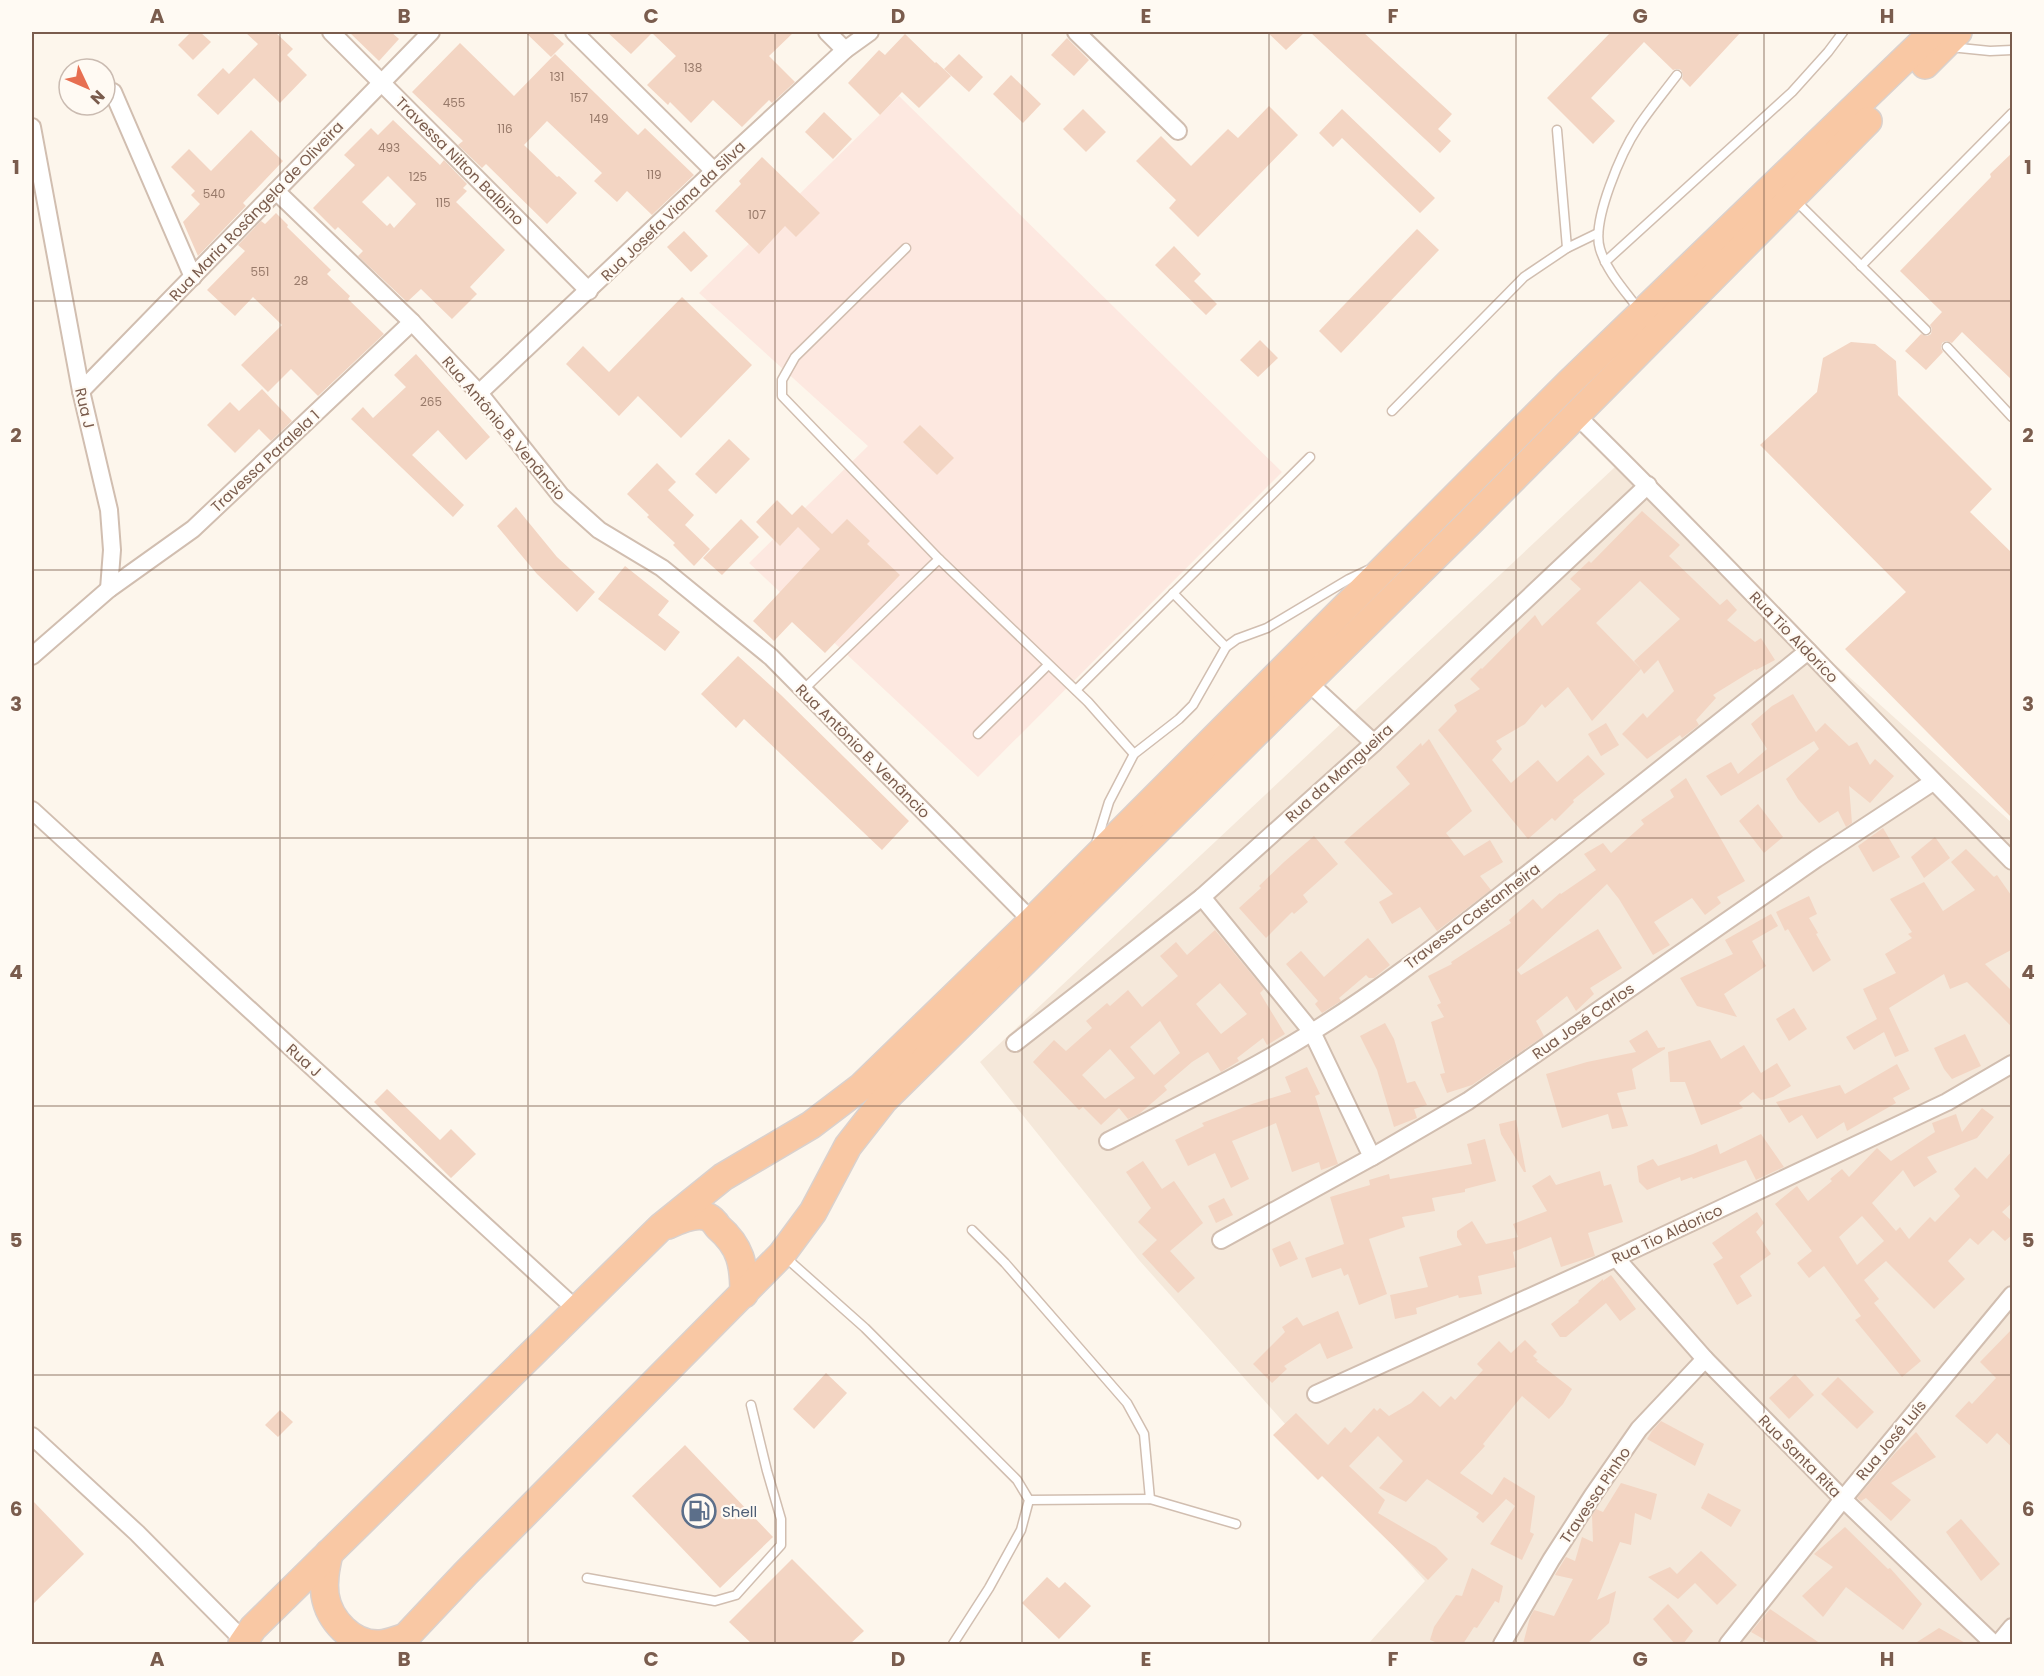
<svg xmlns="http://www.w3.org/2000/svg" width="2044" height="1676" viewBox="0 0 2044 1676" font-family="Poppins,sans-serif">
<rect width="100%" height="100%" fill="#fdf6ec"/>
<path fill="#f5e8da" d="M1615,467L2012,823V1644H1368L1425,1581L1139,1260L980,1062Z"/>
<path fill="#fde8e0" d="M899,96L1282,472L978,777L749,563L868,446L699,293Z"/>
<g fill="#f3d5c3" fill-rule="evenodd">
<path d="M191,32H200L211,42L193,60L178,45Z"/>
<path d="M245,32H275L293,49L287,55L307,75L280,103L254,78L218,115L197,95L223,68L229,74L258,44Z"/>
<path d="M349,32H391L399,39L379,61Z"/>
<path d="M525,32H551L564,44L551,57Z"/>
<path d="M607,32H794L769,56L795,82L772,103L769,100L742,127L713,100L691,123L670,102L668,105L647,85L676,56L652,33L631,54Z"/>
<path d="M1267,32H1305L1286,50Z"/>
<path d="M1310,32H1363L1452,114L1438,129L1451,141L1440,153Z"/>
<path d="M1611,32H1741L1690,87L1682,79L1683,75L1681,70L1677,69L1673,70L1644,42L1591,98L1615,121L1593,144L1547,98Z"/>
<path d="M905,34L935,63L936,62L951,76L919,108L902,92L880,115L848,83L879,50L885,55Z"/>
<path d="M1067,38L1089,60L1074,76L1051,55Z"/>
<path d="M460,43L514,96L555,54L638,135L645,128L694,175L652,215L627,191L617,202L594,181L602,173L547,121L524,145L557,177L559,176L577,193L547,224L486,164L482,168L458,145L463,141L412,92Z"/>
<path d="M959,54L983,77L969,92L944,69Z"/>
<path d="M1011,75L1041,104L1023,123L993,94Z"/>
<path d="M1269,106L1298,135L1198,237L1169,208L1176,200L1136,161L1161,136L1191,166L1228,129L1238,138Z"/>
<path d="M1083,109L1106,132L1086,152L1063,129Z"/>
<path d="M1342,109L1435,198L1420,213L1342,138L1333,147L1319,133Z"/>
<path d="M824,112L852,139L833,159L805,132Z"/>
<path d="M393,120L440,165L444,160L467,184L463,188L467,191L456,202L505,250L470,287L477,294L452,319L421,289L407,302L358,256L363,251L338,227L335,230L313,208L355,165L344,155L371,128L378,135ZM388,176L416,204L394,228L390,223L387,226L362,202Z"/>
<path d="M251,130L283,161L243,203L246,206L198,256L183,222L200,204L191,195L195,191L171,167L189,149L211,171Z"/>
<path d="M2013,152V381L1962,332L1952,343L1946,341L1942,343L1941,348L1943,352L1926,370L1905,351L1921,334L1927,336L1931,334L1932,329L1930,325L1942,312L1900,271L1991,177L1990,174Z"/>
<path d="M762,157L820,213L796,237L785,226L759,254L715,211L741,184L739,181Z"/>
<path d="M276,213L288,225L287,227L331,270L327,274L350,296L348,299L384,334L318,396L291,369L268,392L241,365L282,325L253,297L235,316L207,290L245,251L238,245L261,221L265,224Z"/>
<path d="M1417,229L1439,250L1341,353L1319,331Z"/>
<path d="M684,231L708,256L691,272L667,247Z"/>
<path d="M1174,246L1201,274L1194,281L1217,304L1206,315L1155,265Z"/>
<path d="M682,297L752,365L681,438L638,396L619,416L566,364L583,346L609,372Z"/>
<path d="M1260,340L1278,358L1258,377L1240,360Z"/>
<path d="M1851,342L1875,344L1896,361L1898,395L1992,489L1970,512L2013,554V819L1845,649L1906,592L1760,445L1817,392L1823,358Z"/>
<path d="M416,354L490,437L466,460L438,430L412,455L464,505L453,517L351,419L363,407L373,418L406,387L394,375Z"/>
<path d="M262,389L292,421L271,441L259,429L235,453L207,425L230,402L239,411Z"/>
<path d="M920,425L954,458L937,475L903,442Z"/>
<path d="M729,439L750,459L716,494L695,474Z"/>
<path d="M657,463L676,482L668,490L694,515L685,525L710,549L694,566L673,545L675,543L647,517L649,515L627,494Z"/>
<path d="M777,500L792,515L802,505L832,534L847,519L870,541L867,544L900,575L825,653L792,622L774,641L753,621L820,549L798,527L780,546L756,522Z"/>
<path d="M516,507L557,557L595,592L577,612L537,574L497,526Z"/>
<path d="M1642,511L1680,545L1669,556L1720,605L1727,599L1737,610L1727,620L1755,642L1761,638L1775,660L1756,670L1755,669L1713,695L1716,698L1696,720L1699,725L1682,738L1680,735L1647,759L1622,734L1643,713L1647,718L1674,691L1658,660L1644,674L1641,669L1592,721L1568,687L1545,708L1542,704L1525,724L1496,741L1502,749L1492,760L1511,783L1538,760L1557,782L1588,755L1605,774L1573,800L1574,802L1555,821L1552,818L1528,839L1438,730L1457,711L1454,705L1480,689L1470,679L1481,668L1482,669L1535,615L1542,626L1581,589L1570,579L1589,561L1591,563ZM1640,581L1680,619L1634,661L1641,669L1596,623Z"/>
<path d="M741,519L759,537L722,575L703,558Z"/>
<path d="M625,566L669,601L658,615L680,632L665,651L598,599Z"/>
<path d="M738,656L781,695L909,821L882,850L744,719L736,728L701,694Z"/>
<path d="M1793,694L1816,732L1825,723L1849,746L1857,742L1870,765L1875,759L1894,776L1870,803L1849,786L1852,823L1846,827L1838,811L1819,823L1798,799L1786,779L1819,749L1814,741L1721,796L1706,776L1731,762L1738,774L1767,749L1751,724L1772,706Z"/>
<path d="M1606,723L1619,745L1601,756L1588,734Z"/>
<path d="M1429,739L1472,811L1446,833L1464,856L1490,840L1503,862L1480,876L1491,890L1437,931L1420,907L1392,924L1379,902L1393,894L1344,842L1410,784L1396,767L1421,743L1422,746Z"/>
<path d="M1686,778L1745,881L1717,897L1721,903L1705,915L1692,898L1654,922L1670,945L1653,955L1619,899L1607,884L1517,970L1521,975L1598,929L1622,968L1590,988L1594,994L1576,1011L1567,996L1536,1021L1544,1036L1472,1085L1447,1093L1440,1074L1445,1073L1431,1022L1444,1017L1437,1005L1441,1003L1428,976L1452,964L1451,962L1511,923L1509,920L1533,899L1542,909L1560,893L1561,894L1596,870L1584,854L1603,843L1611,853L1644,824L1641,820L1674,797L1670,790Z"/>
<path d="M1758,804L1783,837L1764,853L1739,821Z"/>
<path d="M1883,828L1900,857L1873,872L1858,846Z"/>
<path d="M1314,836L1338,864L1303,895L1308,902L1294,914L1292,912L1266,938L1239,908L1261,888L1259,886L1284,862Z"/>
<path d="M1935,837L1950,858L1924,878L1911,857Z"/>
<path d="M1966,849L1994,877L1997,875L2013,898V949L1985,964L2013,992V1028L1967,982L1950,989L1944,974L1889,1008L1909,1051L1895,1057L1884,1032L1854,1050L1846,1037L1877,1019L1863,989L1896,973L1885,954L1912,938L1908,934L1912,932L1890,899L1924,882L1943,911L1975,890L1951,862Z"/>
<path d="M1809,896L1817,914L1809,918L1818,933L1816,934L1831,960L1813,972L1788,929L1785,931L1776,912Z"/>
<path d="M1771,914L1778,926L1752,941L1766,966L1724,994L1737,1017L1697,1006L1680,978L1733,954L1725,940Z"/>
<path d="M1215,930L1264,989L1260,993L1285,1034L1267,1045L1263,1038L1237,1058L1239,1061L1221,1072L1208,1052L1192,1062L1164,1086L1167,1090L1139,1114L1128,1119L1119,1108L1101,1125L1083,1107L1079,1110L1033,1062L1054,1040L1066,1051L1092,1028L1086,1021L1107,1003L1110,1006L1128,990L1142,1007L1178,976L1160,956L1176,942L1187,955ZM1220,983L1247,1014L1221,1034L1196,1004ZM1160,1021L1180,1053L1154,1075L1130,1047ZM1110,1049L1135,1078L1105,1099L1082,1075Z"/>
<path d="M1368,938L1390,965L1374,978H1369L1366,975L1339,998L1341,1001L1322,1013L1315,1004L1318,1001L1286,964L1301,951L1324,977Z"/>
<path d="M1794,1008L1807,1029L1789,1041L1776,1019Z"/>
<path d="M1385,1023L1394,1039L1407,1083L1415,1081L1427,1105L1414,1109L1417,1118L1394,1127L1377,1070L1360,1036Z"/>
<path d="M1647,1030L1658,1048L1665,1047V1049L1632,1069L1636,1089L1617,1093L1628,1126L1612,1129L1608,1114L1562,1128L1546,1074L1587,1062L1636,1052L1629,1041Z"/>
<path d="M1965,1034L1981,1066L1952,1079L1944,1069L1934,1048Z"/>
<path d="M1710,1040L1721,1059L1744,1045L1761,1073L1777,1063L1791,1086L1773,1097L1761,1100L1753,1092L1739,1103L1743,1108L1701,1125L1685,1082H1670L1668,1052Z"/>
<path d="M1897,1064L1910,1089L1893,1098L1896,1103L1847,1131L1844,1122L1817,1139L1802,1115L1789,1123L1776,1102L1840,1085L1845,1094Z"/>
<path d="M1307,1067L1320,1094L1315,1096L1338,1164L1321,1170L1319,1162L1292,1172L1276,1123L1232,1141L1249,1179L1231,1188L1215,1153L1188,1166L1175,1140L1204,1126L1202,1123L1252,1104L1291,1092L1285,1077Z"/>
<path d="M387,1089L440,1140L451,1129L476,1154L451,1178L374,1102Z"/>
<path d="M1982,1108L1994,1117L1977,1138L1927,1157L1937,1172L1914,1187L1903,1170L1872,1203L1896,1231L1900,1227L1909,1239L1930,1217L1935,1222L1960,1196L1954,1189L1975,1167L1987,1179L2013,1150V1202L2002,1212L2013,1222V1234L2005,1241L1993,1230L1978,1245L1970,1238L1948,1261L1965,1279L1934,1309L1886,1261L1864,1280L1879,1299L1874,1303L1921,1361L1902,1377L1855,1320L1861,1316L1824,1266L1809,1278L1797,1263L1812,1251L1775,1204L1797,1186L1808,1201L1832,1181L1830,1179L1842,1169L1849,1177L1877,1148L1891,1161L1935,1132L1932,1123L1956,1114L1962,1132ZM1862,1216L1884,1241L1857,1265L1839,1237Z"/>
<path d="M1516,1120L1526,1172H1524L1501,1134L1499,1124Z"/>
<path d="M1761,1134L1784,1167L1756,1180L1746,1160L1693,1179L1692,1177L1681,1181L1680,1177L1647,1190L1639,1182L1637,1166L1653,1159L1658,1166L1693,1154L1717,1144L1720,1154Z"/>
<path d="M1485,1139L1496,1181L1465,1189V1192L1432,1198L1435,1211L1402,1217L1405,1227L1369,1239L1387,1294L1359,1305L1348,1274L1344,1276L1341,1268L1312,1278L1305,1258L1344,1244L1330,1197L1370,1185L1369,1180L1389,1174L1390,1179L1472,1164L1467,1144Z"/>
<path d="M1143,1161L1162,1189L1174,1181L1203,1223L1170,1251L1195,1278L1178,1293L1142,1254L1157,1240L1138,1222L1151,1208L1126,1172Z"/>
<path d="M1600,1171L1604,1186L1611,1184L1623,1222L1588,1233L1595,1256L1561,1267L1551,1237L1513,1252L1516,1267L1478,1276L1482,1294L1459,1298L1458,1295L1416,1308L1417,1314L1395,1319L1390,1295L1428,1287L1419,1257L1462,1245L1457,1237V1231L1472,1221L1486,1244L1518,1237L1513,1224L1547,1211L1532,1186L1550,1175L1556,1185Z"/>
<path d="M1224,1198L1233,1215L1216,1223L1208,1206Z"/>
<path d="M1757,1212L1764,1223L1756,1232L1771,1254L1740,1276L1752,1296L1737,1305L1713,1264L1723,1258L1712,1243Z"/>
<path d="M1290,1241L1298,1259L1280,1267L1272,1249Z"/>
<path d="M1611,1275L1636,1309L1620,1321L1606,1303L1566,1337H1560L1551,1324L1579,1302L1578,1301L1603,1279V1281Z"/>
<path d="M1338,1311L1353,1348L1327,1359L1320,1343L1284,1366L1287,1369L1272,1383L1253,1364L1285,1332L1282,1327L1297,1317L1303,1326Z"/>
<path d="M2013,1328V1448L1997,1433L1987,1444L1955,1416L1969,1401L1972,1404L1996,1378L1980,1362Z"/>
<path d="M1525,1340L1537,1352L1533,1356L1538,1360L1536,1361L1572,1389L1563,1404L1549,1419L1522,1396L1483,1444L1485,1446L1460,1473L1492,1495L1504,1477L1535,1496L1530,1532L1534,1534L1522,1560L1490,1544L1515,1506L1506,1499L1483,1523L1476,1517L1479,1513L1427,1479L1406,1502L1379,1488L1403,1461L1378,1436L1349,1466L1385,1500L1378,1513L1436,1547L1448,1559L1428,1580L1322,1476L1318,1480L1273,1435L1296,1413L1328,1445L1345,1427L1351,1433L1374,1408L1377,1411L1380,1408L1389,1416L1411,1403L1423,1391L1440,1407L1451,1396L1455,1400L1483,1370L1477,1364L1499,1341L1511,1353Z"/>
<path d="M826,1373L847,1393L814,1429L793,1409Z"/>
<path d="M1795,1374L1814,1395L1789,1419L1769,1398Z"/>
<path d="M1838,1377L1874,1412L1857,1429L1821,1394Z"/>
<path d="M280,1410L293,1422L278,1437L265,1425Z"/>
<path d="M1661,1421L1704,1444L1695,1466L1647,1439L1652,1431Z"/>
<path d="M1916,1432L1936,1457L1891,1483L1911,1500L1891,1521L1866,1498L1861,1501L1857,1498L1896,1452Z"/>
<path d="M685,1445L773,1537L720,1588L632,1496Z"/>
<path d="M1621,1483L1657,1494L1651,1520L1635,1513L1631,1545L1620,1542L1597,1600L1616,1591L1609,1623L1588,1643L1523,1644L1530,1617L1534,1610L1554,1616L1573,1579L1555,1575L1556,1573L1566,1557L1575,1561L1582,1537L1593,1542L1592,1515L1596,1509L1603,1512Z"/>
<path d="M1708,1493L1741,1510L1731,1527L1701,1508Z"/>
<path d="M32,1500L84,1554L32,1605Z"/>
<path d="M1961,1519L2000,1564L1981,1581L1946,1532Z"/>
<path d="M1845,1527L1888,1569L1890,1568L1922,1604L1903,1630L1846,1587L1823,1617L1802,1596L1833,1567L1814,1554Z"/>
<path d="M1701,1551L1737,1585L1717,1605L1695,1583L1678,1599L1648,1577L1670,1567L1677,1574Z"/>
<path d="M792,1559L864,1631L850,1644H752L729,1622Z"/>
<path d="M1472,1568L1503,1586L1499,1603L1495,1601L1477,1628L1474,1627L1463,1644H1440L1430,1640L1434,1627L1456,1595L1462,1596Z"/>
<path d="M1047,1577L1059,1588L1065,1582L1091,1606L1059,1639L1022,1603Z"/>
<path d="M1668,1604L1693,1631L1683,1644H1675L1653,1619Z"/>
<path d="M1770,1609L1821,1644H1772L1751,1632Z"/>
<path d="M1939,1628L1967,1644H1914Z"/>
</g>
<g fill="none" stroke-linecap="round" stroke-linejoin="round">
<g stroke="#d1beb0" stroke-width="11">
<g id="service">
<path d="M1950,47L1990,51L2012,50"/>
<path d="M1557,130L1567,248L1598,233"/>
<path d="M1794,199L1926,330"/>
<path d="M906,248L795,357L782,380V396L939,559L1088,702L1134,754"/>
<path d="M1605,262L1792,92L1828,52L1843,32"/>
<path d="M1861,266L2012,113"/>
<path d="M1640,311C1626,292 1607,272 1600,249C1591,221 1622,151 1638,127C1650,109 1664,92 1677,75"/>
<path d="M1947,347L2012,417"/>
<path d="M1392,411L1524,277L1567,248"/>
<path d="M1173,593L1226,647"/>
<path d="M803,690L939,559"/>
<path d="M1076,690L1310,457"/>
<path d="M978,734L1048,665"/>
<path d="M1096,844L1109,802L1134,754L1179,719L1193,705L1226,647L1237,639L1267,628L1349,579L1368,570"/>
<path d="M972,1230L1005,1263L1127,1403L1144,1434L1150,1499"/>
<path d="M784,1256L865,1328L1017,1480L1029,1500L1021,1530L989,1588L953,1644"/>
<path d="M1029,1500L1150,1499L1236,1524"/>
<path d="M587,1578L715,1601L736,1595L781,1545V1519L767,1471L751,1405"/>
</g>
</g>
<g stroke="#d1beb0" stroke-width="20">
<g id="minor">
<path d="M331,32L589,291"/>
<path d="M574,32L714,171"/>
<path d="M827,32L845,50"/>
<path d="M1076,32L1178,131"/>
<path d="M113,92L193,277"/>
<path d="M32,127L81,391L109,510L112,550L109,589"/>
<path d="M276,191L412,322L479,393L561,496L599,530L662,568L771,657L1032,921"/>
<path d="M81,391L431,32"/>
<path d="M479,393L714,171L845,50L870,32"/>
<path d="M1575,414C1724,560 1865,713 2012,861"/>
<path d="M32,656L109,589L193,529L412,322"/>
<path d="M1308,682L1374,743"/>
<path d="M32,810L577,1310"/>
<path d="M1202,897L1312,1032L1372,1157"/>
<path d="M1015,1043L1202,897L1374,743L1648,485"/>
<path d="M1108,1141C1176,1106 1247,1073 1312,1032C1390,984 1462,925 1535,868C1626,796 1718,724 1808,651"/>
<path d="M1221,1240L1372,1157L1468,1101L1816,859L1933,782"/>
<path d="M1616,1258L1705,1359L1843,1499L1994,1644"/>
<path d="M1316,1394L1616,1258L1947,1102L2012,1064"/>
<path d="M32,1436L137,1533L244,1641"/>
<path d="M1502,1644L1551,1560L1593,1495L1639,1429L1705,1359"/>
<path d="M1728,1644L1843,1499L2012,1295"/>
<path d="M1998,1644L2012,1627"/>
</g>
</g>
<g stroke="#dad1cd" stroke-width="30">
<g id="trunk">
<path d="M1925,65L1958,32"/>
<path d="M668,1225C679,1220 695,1212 708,1217C712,1219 716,1224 718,1227C741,1247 744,1264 744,1294"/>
<path d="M329,1553C326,1567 323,1580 325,1595C329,1620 352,1645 379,1644C388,1644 398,1639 406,1637"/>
<path d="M242,1644L253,1628L661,1227L723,1177L811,1125L861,1087L1032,921L1569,383L1933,32"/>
<path d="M399,1644L466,1573L782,1254L813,1212L848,1146L884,1100L1471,521L1868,121"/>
</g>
</g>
<use href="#service" stroke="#fff" stroke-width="8"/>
<use href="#minor" stroke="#fff" stroke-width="16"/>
<use href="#trunk" stroke="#f9c8a4" stroke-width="27"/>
</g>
<path fill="none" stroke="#7a5c4d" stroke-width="1.5" stroke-opacity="0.55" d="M280,32V1644M528,32V1644M775,32V1644M1022,32V1644M1269,32V1644M1516,32V1644M1764,32V1644M32,301H2012M32,570H2012M32,838H2012M32,1106H2012M32,1375H2012"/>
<defs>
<g id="fuel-ring" transform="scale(1.725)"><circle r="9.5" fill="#fffaf3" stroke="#5c6f8a" stroke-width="1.5"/><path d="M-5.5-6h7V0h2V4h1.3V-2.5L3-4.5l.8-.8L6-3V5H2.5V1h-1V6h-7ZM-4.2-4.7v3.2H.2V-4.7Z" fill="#5c6f8a"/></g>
</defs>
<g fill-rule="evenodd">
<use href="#fuel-ring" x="699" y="1511"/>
</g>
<g text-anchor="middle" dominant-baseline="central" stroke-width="4.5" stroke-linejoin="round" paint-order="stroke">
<g font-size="12" fill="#987a6a">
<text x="693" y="67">138</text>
<text x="557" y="76">131</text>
<text x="579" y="97">157</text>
<text x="454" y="102">455</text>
<text x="599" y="118">149</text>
<text x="505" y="128">116</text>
<text x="389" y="147">493</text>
<text x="654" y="174">119</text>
<text x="418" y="176">125</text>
<text x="214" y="193">540</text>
<text x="443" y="202">115</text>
<text x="757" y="214">107</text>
<text x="260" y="271">551</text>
<text x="301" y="280">28</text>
<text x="431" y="401">265</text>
</g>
<g font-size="15" fill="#7a5c4d" stroke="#fffaf3">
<text transform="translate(460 161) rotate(45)">Travessa Nilton Balbino</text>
<text transform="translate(256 211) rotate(-46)">Rua Maria Rosângela de Oliveira</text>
<text transform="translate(673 211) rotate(-44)">Rua Josefa Viana da Silva</text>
<text transform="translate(85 408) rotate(77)">Rua J</text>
<text transform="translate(504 428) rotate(50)">Rua Antônio B. Venâncio</text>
<text transform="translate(265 461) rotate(-43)">Travessa Paralela 1</text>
<text transform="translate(1794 637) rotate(46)">Rua Tio Aldorico</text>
<text transform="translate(863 751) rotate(45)">Rua Antônio B. Venâncio</text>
<text transform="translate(1339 773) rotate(-42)">Rua da Mangueira</text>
<text transform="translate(1472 916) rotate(-37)">Travessa Castanheira</text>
<text transform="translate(1583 1021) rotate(-35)">Rua José Carlos</text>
<text transform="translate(304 1060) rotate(42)">Rua J</text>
<text transform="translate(1667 1234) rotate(-25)">Rua Tio Aldorico</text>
<text transform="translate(1891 1440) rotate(-50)">Rua José Luís</text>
<text transform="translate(1800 1456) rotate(45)">Rua Santa Rita</text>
<text transform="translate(1595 1495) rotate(-56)">Travessa Pinho</text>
</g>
<g font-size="15" fill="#4e5e75" stroke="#fffaf3" text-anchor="start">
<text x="722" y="1511">Shell</text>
</g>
</g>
<rect width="2044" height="1676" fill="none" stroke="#fffaf3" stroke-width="66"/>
<g transform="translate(87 87) rotate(134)"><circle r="28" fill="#fffaf3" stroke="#cabbb1" stroke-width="1.5"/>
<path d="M0-4.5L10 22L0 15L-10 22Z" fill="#e76f51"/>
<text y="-9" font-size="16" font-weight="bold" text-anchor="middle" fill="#7a5c4d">N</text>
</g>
<rect x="33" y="33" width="1978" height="1610" fill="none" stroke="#7a5c4d" stroke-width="2"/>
<g font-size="20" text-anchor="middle" font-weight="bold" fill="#7a5c4d">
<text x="157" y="23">A</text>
<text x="404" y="23">B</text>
<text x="651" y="23">C</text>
<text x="898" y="23">D</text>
<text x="1146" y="23">E</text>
<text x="1393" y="23">F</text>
<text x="1640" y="23">G</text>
<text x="1887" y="23">H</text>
<text x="16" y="174">1</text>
<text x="2028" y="174">1</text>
<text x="16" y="442">2</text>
<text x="2028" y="442">2</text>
<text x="16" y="711">3</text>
<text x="2028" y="711">3</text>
<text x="16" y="979">4</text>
<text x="2028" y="979">4</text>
<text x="16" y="1247">5</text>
<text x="2028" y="1247">5</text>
<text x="16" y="1516">6</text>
<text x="2028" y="1516">6</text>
<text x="157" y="1666">A</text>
<text x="404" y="1666">B</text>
<text x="651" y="1666">C</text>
<text x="898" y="1666">D</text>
<text x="1146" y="1666">E</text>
<text x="1393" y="1666">F</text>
<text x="1640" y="1666">G</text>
<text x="1887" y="1666">H</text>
</g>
</svg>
